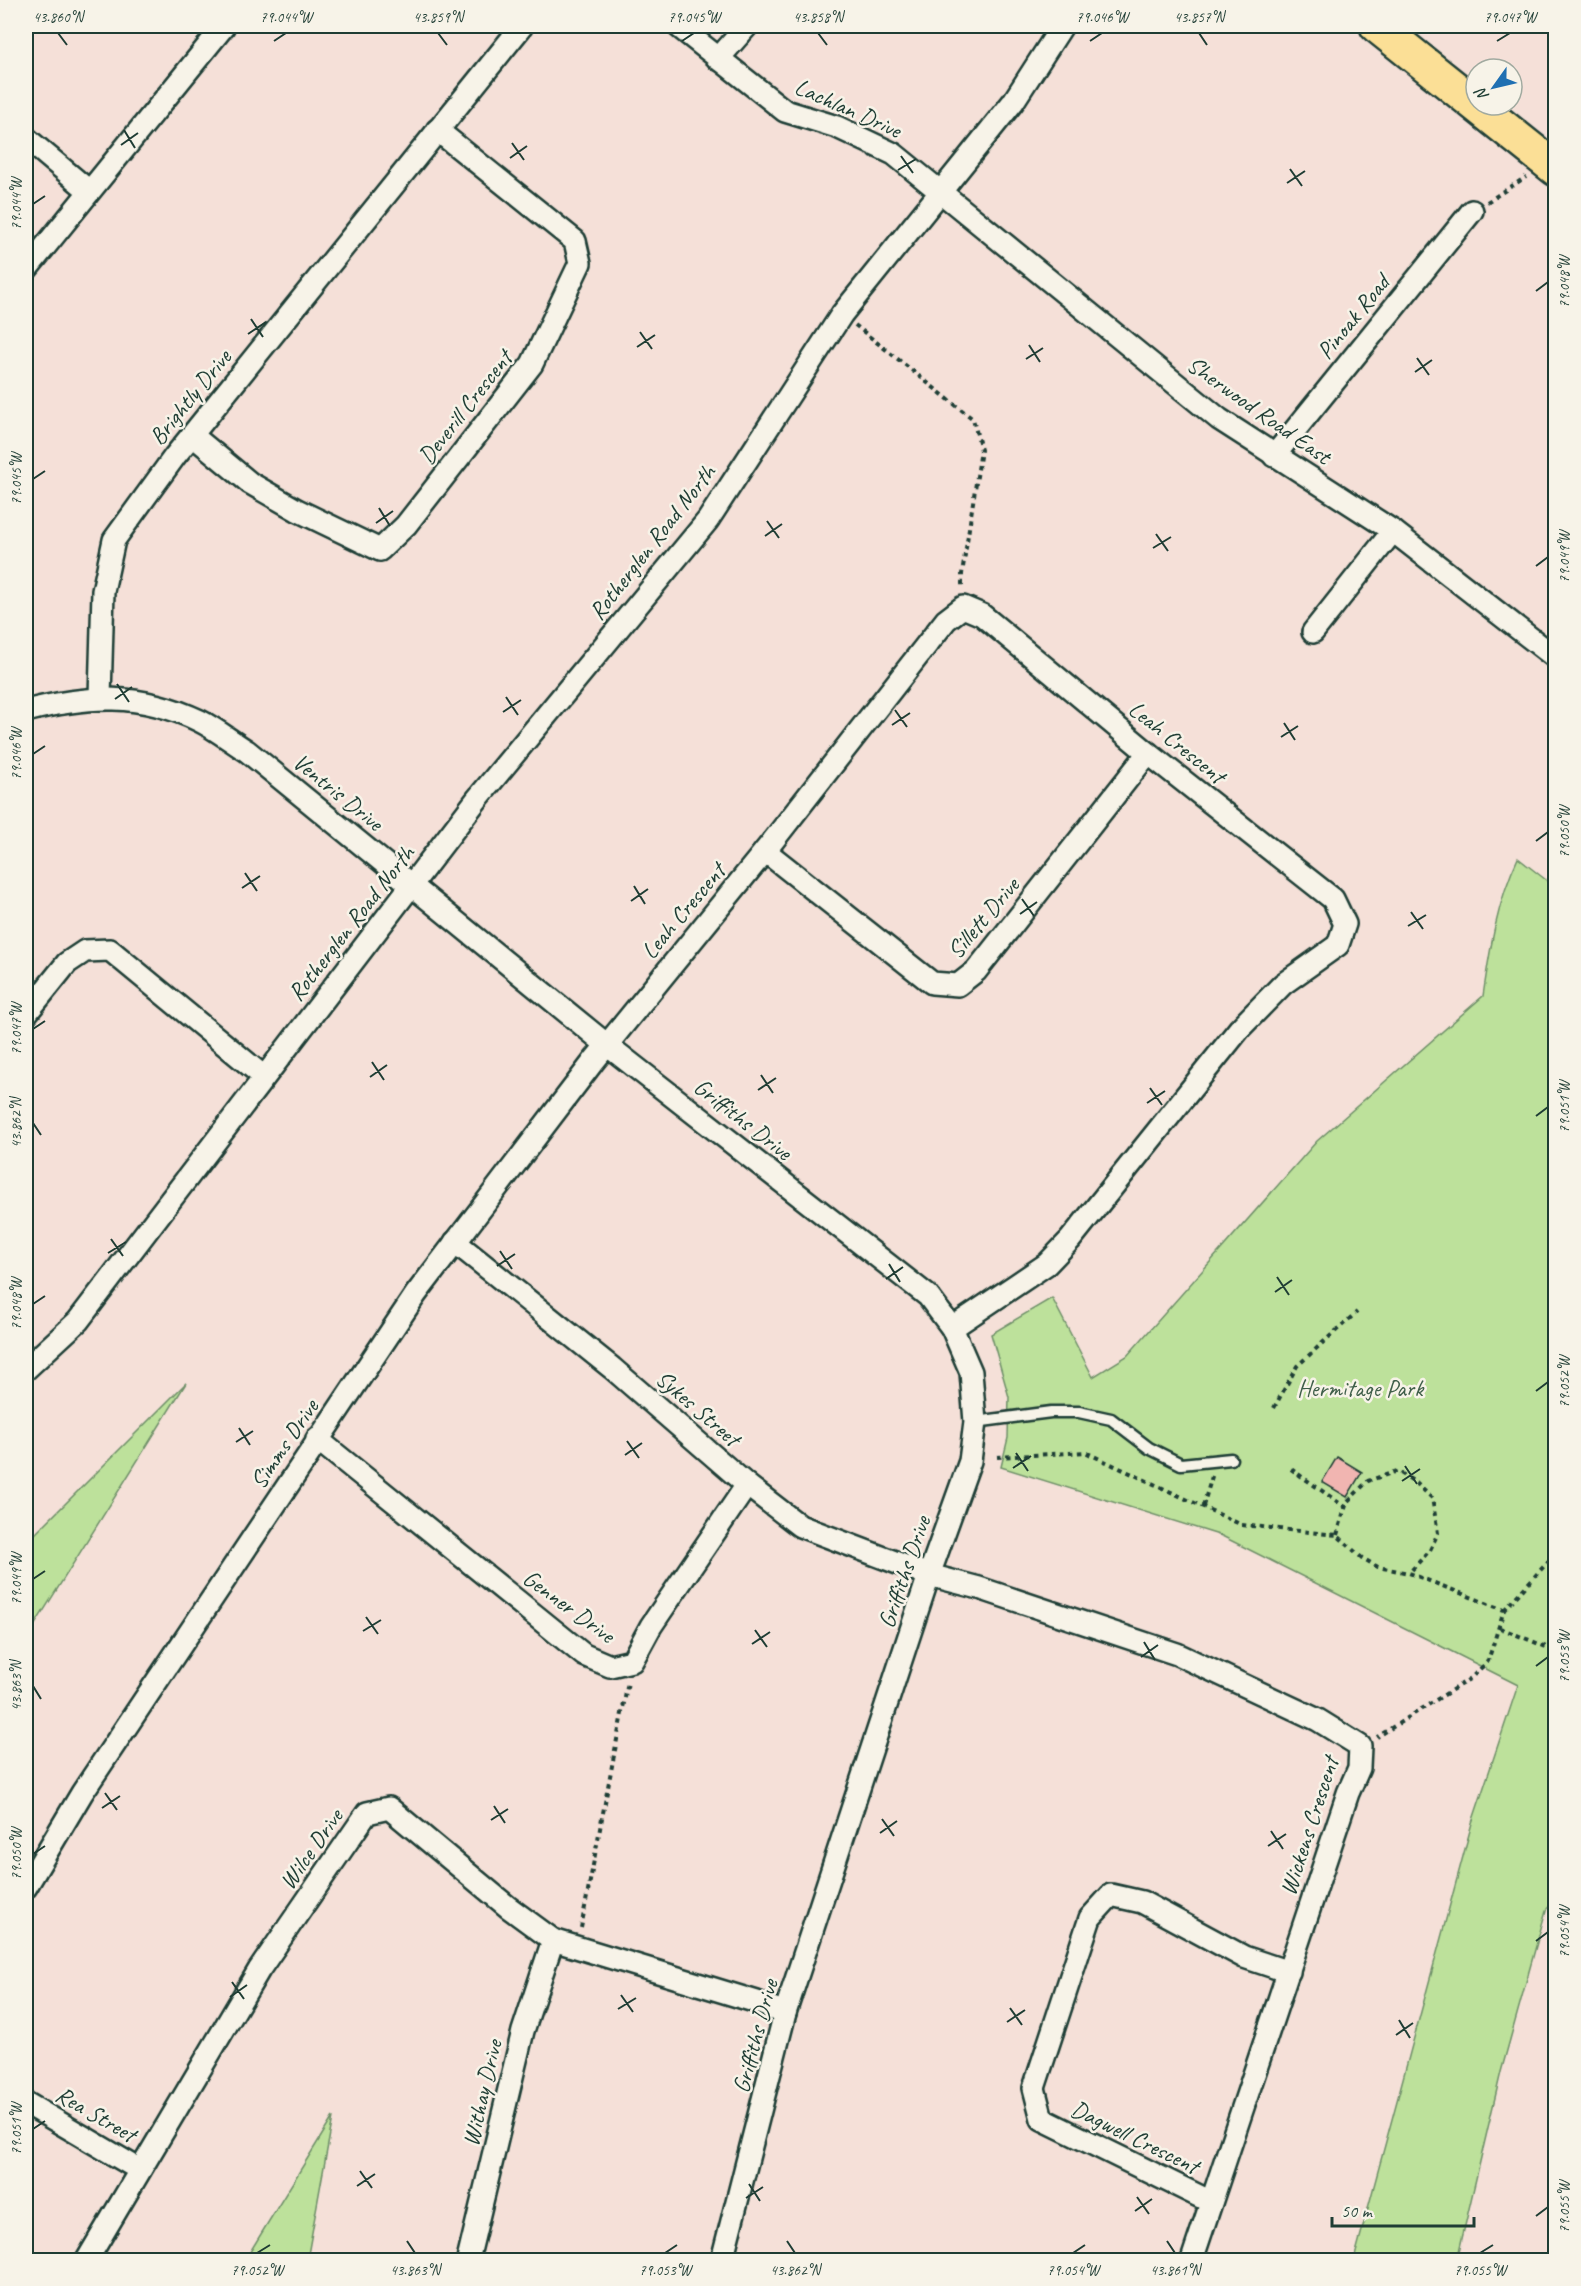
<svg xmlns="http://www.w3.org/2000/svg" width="1581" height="2286" viewBox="0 0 1581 2286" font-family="Caveat,sans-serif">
<rect width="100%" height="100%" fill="#f5e0d8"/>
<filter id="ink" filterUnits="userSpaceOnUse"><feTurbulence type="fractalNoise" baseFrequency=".0167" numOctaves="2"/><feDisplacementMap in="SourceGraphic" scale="12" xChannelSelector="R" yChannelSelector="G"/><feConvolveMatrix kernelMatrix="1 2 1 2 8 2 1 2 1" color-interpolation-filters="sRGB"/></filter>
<g filter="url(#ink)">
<g fill="#bde19b" stroke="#6e8f68" stroke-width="1.5">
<path d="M1518,858L1555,887V1900L1546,1910L1501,2072L1457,2260H1354L1472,1823L1518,1685L1222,1536L1001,1467L1008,1438L1009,1397L991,1334L1052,1298L1093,1377L1127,1356L1317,1141L1483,996C1490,949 1497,902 1518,858Z"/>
<path d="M186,1383L26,1639V1543Z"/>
<path d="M333,2117L307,2260H245Z"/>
</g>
<path fill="#f1b5b1" stroke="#1f3d34" stroke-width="1.5" d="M1337,1457L1362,1472L1347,1497L1322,1482Z"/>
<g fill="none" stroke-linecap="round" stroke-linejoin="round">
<g stroke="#1f3d34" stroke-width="15">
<path id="service" d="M975,1422L1051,1412H1079L1111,1419L1149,1448L1181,1464L1231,1459"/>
</g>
<g stroke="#1f3d34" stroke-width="26">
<g id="minor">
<path d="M678,26L785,111L837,127L894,154L1219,419L1393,531L1556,658"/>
<path d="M718,59L747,26"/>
<path d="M26,138L89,191"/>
<path d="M26,270L224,26"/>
<path d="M192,435L250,483L297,510L380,550L406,525L532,364L580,263L575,241L437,130"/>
<path d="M1274,456L1472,211"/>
<path d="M1313,632L1393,531"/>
<path d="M100,697L103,591L114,540L175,456L522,26"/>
<path d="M26,711C88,695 140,692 200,721C216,729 231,741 247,751L607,1045L928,1296L952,1328L971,1372L975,1422L970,1461L929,1575L785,2013L722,2260"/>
<path d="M765,851L932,983L958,985L976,971L1148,753"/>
<path d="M26,1014L67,963L85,951L110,950L264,1077"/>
<path d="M455,1242L612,1368L747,1485L800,1526L929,1575L979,1588L1177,1654L1318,1720L1360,1746L1359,1768L1348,1793L1192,2260"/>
<path d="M26,1369L78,1321L478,798L708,520L842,314L1013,102L1062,26"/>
<path d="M317,1439L584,1655L610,1666L632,1661L651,1626L747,1485"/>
<path d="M26,1887L82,1793L416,1294L593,1062L765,851L946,620L963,607L982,615L1148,753L1333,899L1345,924L1338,945L1283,984L1240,1028L1070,1240L1047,1264L952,1328"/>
<path d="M26,2103L140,2170"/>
<path d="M1211,2202L1042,2119L1034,2088L1090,1918L1111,1895L1142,1902L1244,1957L1289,1972"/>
<path d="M87,2260L259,1970L367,1813L389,1808L508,1907L553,1940L757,2002L785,2013"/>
<path d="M468,2260L523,2031L553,1940"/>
</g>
</g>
<g stroke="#1f3d34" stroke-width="38">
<path id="primary" d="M1377,26L1556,169"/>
</g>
<g stroke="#1f3d34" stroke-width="4" stroke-dasharray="4.5 4.5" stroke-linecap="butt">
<path d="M1487,202L1526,177"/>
<path d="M855,325L973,419L981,450L962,574V589"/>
<path d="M1274,1408L1297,1366L1357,1312"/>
<path d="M997,1457L1085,1452L1242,1525L1337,1535L1362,1558L1378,1567L1409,1573L1504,1610L1488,1661L1471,1678L1377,1737"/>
<path d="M1291,1469L1345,1507"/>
<path d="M1203,1506L1213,1473"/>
<path d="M1337,1535L1347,1502L1368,1481L1397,1471L1415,1482L1432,1498L1438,1533L1430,1550L1409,1573"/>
<path d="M1504,1610L1556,1553"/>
<path d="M1500,1628L1556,1651"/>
<path d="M581,1928L628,1682"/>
</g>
<use href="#service" stroke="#f7f3e8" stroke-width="10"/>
<use href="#minor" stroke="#f7f3e8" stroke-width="21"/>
<use href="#primary" stroke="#fbdf96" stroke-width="33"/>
</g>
</g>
<path fill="none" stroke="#1f3d34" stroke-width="2" d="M58,33L67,45M438,33L447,45M818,33L827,45M1199,33L1207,45M274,41L286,33M682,41L694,33M1090,41L1102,33M1497,41L1510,33M124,130L135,148M512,143L524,160M121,145L138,133M901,156L913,173M510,158L527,146M1290,169L1302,186M898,170L916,159M1287,183L1305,171M33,204L45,196M1536,291L1548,282M251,319L263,337M640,332L652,349M248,334L266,322M1029,345L1040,362M637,347L655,335M1417,358L1429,375M1026,359L1043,348M1415,372L1432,360M33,479L45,471M379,508L390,526M767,521L779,538M376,523L393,511M1156,534L1168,551M765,536L782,524M1153,548L1171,537M1536,566L1548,557M117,684L129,702M506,697L518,715M115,699L132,687M895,710L907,727M503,712L521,700M1284,723L1295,740M892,725L910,713M1281,737L1298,726M33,754L45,746M1536,841L1548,832M245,873L257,891M634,886L645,904M242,888L260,876M1022,899L1034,916M631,901L648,889M1411,912L1423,929M1020,914L1037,902M1408,926L1426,915M33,1029L45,1021M372,1062L384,1080M761,1075L773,1093M370,1077L387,1065M1150,1088L1162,1105M758,1090L776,1078M1147,1103L1165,1091M1536,1116L1548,1107M33,1123L41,1135M111,1239L123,1256M500,1251L512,1269M108,1253L126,1242M889,1264L900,1282M497,1266L515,1254M1277,1277L1289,1295M886,1279L903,1267M1275,1292L1292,1280M33,1304L45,1296M1536,1391L1548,1382M239,1428L250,1445M627,1441L639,1458M236,1442L253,1431M1016,1453L1028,1471M625,1455L642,1443M1405,1466L1417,1484M1013,1468L1031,1456M1402,1481L1420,1469M33,1579L45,1571M366,1617L378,1634M755,1630L767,1647M363,1631L381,1620M1144,1642L1155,1660M752,1644L770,1632M1141,1657L1158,1645M1536,1666L1548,1657M33,1686L41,1699M105,1793L117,1810M494,1806L505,1823M102,1808L120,1796M882,1819L894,1836M491,1820L508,1809M1271,1831L1283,1849M880,1833L897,1821M1268,1846L1286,1834M33,1854L45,1846M1536,1941L1548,1932M232,1982L244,1999M621,1995L633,2012M230,1997L247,1985M1010,2008L1022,2025M618,2009L636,1998M1399,2020L1410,2038M1007,2022L1025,2010M1396,2035L1413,2023M33,2129L45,2121M360,2171L372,2188M749,2184L760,2201M357,2186L375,2174M1137,2197L1149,2214M746,2198L763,2187M1135,2211L1152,2199M1536,2216L1548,2207M407,2241L415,2253M787,2241L795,2253M1167,2241L1175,2253M257,2253L270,2245M665,2253L677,2245M1073,2253L1085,2245M1480,2253L1493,2245"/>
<g text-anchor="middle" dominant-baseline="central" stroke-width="5" stroke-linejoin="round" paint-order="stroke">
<g font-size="24" fill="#1f3d34" stroke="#f7f3e8">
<text transform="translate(848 108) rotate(24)">Lachlan Drive</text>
<text transform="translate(1353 317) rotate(-51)">Pinoak Road</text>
<text transform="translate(190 397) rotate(-51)">Brightly Drive</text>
<text transform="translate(465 407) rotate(-52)">Deverill Crescent</text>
<text transform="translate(1259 410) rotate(35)">Sherwood Road East</text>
<text transform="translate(652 542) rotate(-52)">Rotherglen Road North</text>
<text transform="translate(1177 742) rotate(39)">Leah Crescent</text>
<text transform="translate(338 792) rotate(39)">Ventris Drive</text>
<text transform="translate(683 911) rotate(-50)">Leah Crescent</text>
<text transform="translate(983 918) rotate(-50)">Sillett Drive</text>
<text transform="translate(351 923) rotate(-52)">Rotherglen Road North</text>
<text transform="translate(743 1119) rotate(38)">Griffiths Drive</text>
<text transform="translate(698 1408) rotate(41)">Sykes Street</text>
<text transform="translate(284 1444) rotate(-56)">Simms Drive</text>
<text transform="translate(904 1572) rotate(-71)">Griffiths Drive</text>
<text transform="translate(569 1606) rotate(36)">Genner Drive</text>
<text transform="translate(1309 1826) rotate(-72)">Wickens Crescent</text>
<text transform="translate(311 1849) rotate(-55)">Wilce Drive</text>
<text transform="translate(755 2036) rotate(-75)">Griffiths Drive</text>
<text transform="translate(482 2093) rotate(-77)">Withay Drive</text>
<text transform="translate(96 2114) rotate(30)">Rea Street</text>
<text transform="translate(1135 2137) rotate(26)">Dagwell Crescent</text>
</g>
<g font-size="24" fill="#3f5e49" stroke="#f7f3e8">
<text x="1360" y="1388">Hermitage Park</text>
</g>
</g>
<rect width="1581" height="2286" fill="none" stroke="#f7f3e8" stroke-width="66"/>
<g transform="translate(1494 87) rotate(236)"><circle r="28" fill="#f7f3e8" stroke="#a1aaa0" stroke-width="1.5"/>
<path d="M0-4.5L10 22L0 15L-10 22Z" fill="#1f6fb2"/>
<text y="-9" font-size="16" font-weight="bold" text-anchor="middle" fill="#1f3d34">N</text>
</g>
<path d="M1332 2217v9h142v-9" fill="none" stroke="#1f3d34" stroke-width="3"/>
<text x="1341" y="2217" font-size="18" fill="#1f3d34" stroke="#f7f3e8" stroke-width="4.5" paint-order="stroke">50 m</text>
<rect x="33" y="33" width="1515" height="2220" fill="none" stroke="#1f3d34" stroke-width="2"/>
<g font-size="15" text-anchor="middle" fill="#1f3d34">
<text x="58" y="22">43.860°N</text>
<text x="286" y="22">79.044°W</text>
<text x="438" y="22">43.859°N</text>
<text x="694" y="22">79.045°W</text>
<text x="818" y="22">43.858°N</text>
<text x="1102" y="22">79.046°W</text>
<text x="1199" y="22">43.857°N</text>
<text x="1510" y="22">79.047°W</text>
<text transform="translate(16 204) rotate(-90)" y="5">79.044°W</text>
<text transform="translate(1564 282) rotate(-90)" y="5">79.048°W</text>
<text transform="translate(16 479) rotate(-90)" y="5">79.045°W</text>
<text transform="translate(1564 557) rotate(-90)" y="5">79.049°W</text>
<text transform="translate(16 754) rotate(-90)" y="5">79.046°W</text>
<text transform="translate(1564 832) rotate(-90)" y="5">79.050°W</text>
<text transform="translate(16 1029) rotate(-90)" y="5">79.047°W</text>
<text transform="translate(1564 1107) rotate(-90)" y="5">79.051°W</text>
<text transform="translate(16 1123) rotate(-90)" y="5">43.862°N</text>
<text transform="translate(16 1304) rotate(-90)" y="5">79.048°W</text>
<text transform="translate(1564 1382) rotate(-90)" y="5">79.052°W</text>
<text transform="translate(16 1579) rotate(-90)" y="5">79.049°W</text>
<text transform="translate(1564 1657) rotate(-90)" y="5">79.053°W</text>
<text transform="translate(16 1686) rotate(-90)" y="5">43.863°N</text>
<text transform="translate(16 1854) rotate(-90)" y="5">79.050°W</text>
<text transform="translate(1564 1932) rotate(-90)" y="5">79.054°W</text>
<text transform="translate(16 2129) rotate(-90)" y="5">79.051°W</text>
<text transform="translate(1564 2207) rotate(-90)" y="5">79.055°W</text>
<text x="257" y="2275">79.052°W</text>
<text x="415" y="2275">43.863°N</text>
<text x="665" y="2275">79.053°W</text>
<text x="795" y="2275">43.862°N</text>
<text x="1073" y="2275">79.054°W</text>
<text x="1175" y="2275">43.861°N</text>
<text x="1480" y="2275">79.055°W</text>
</g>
</svg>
